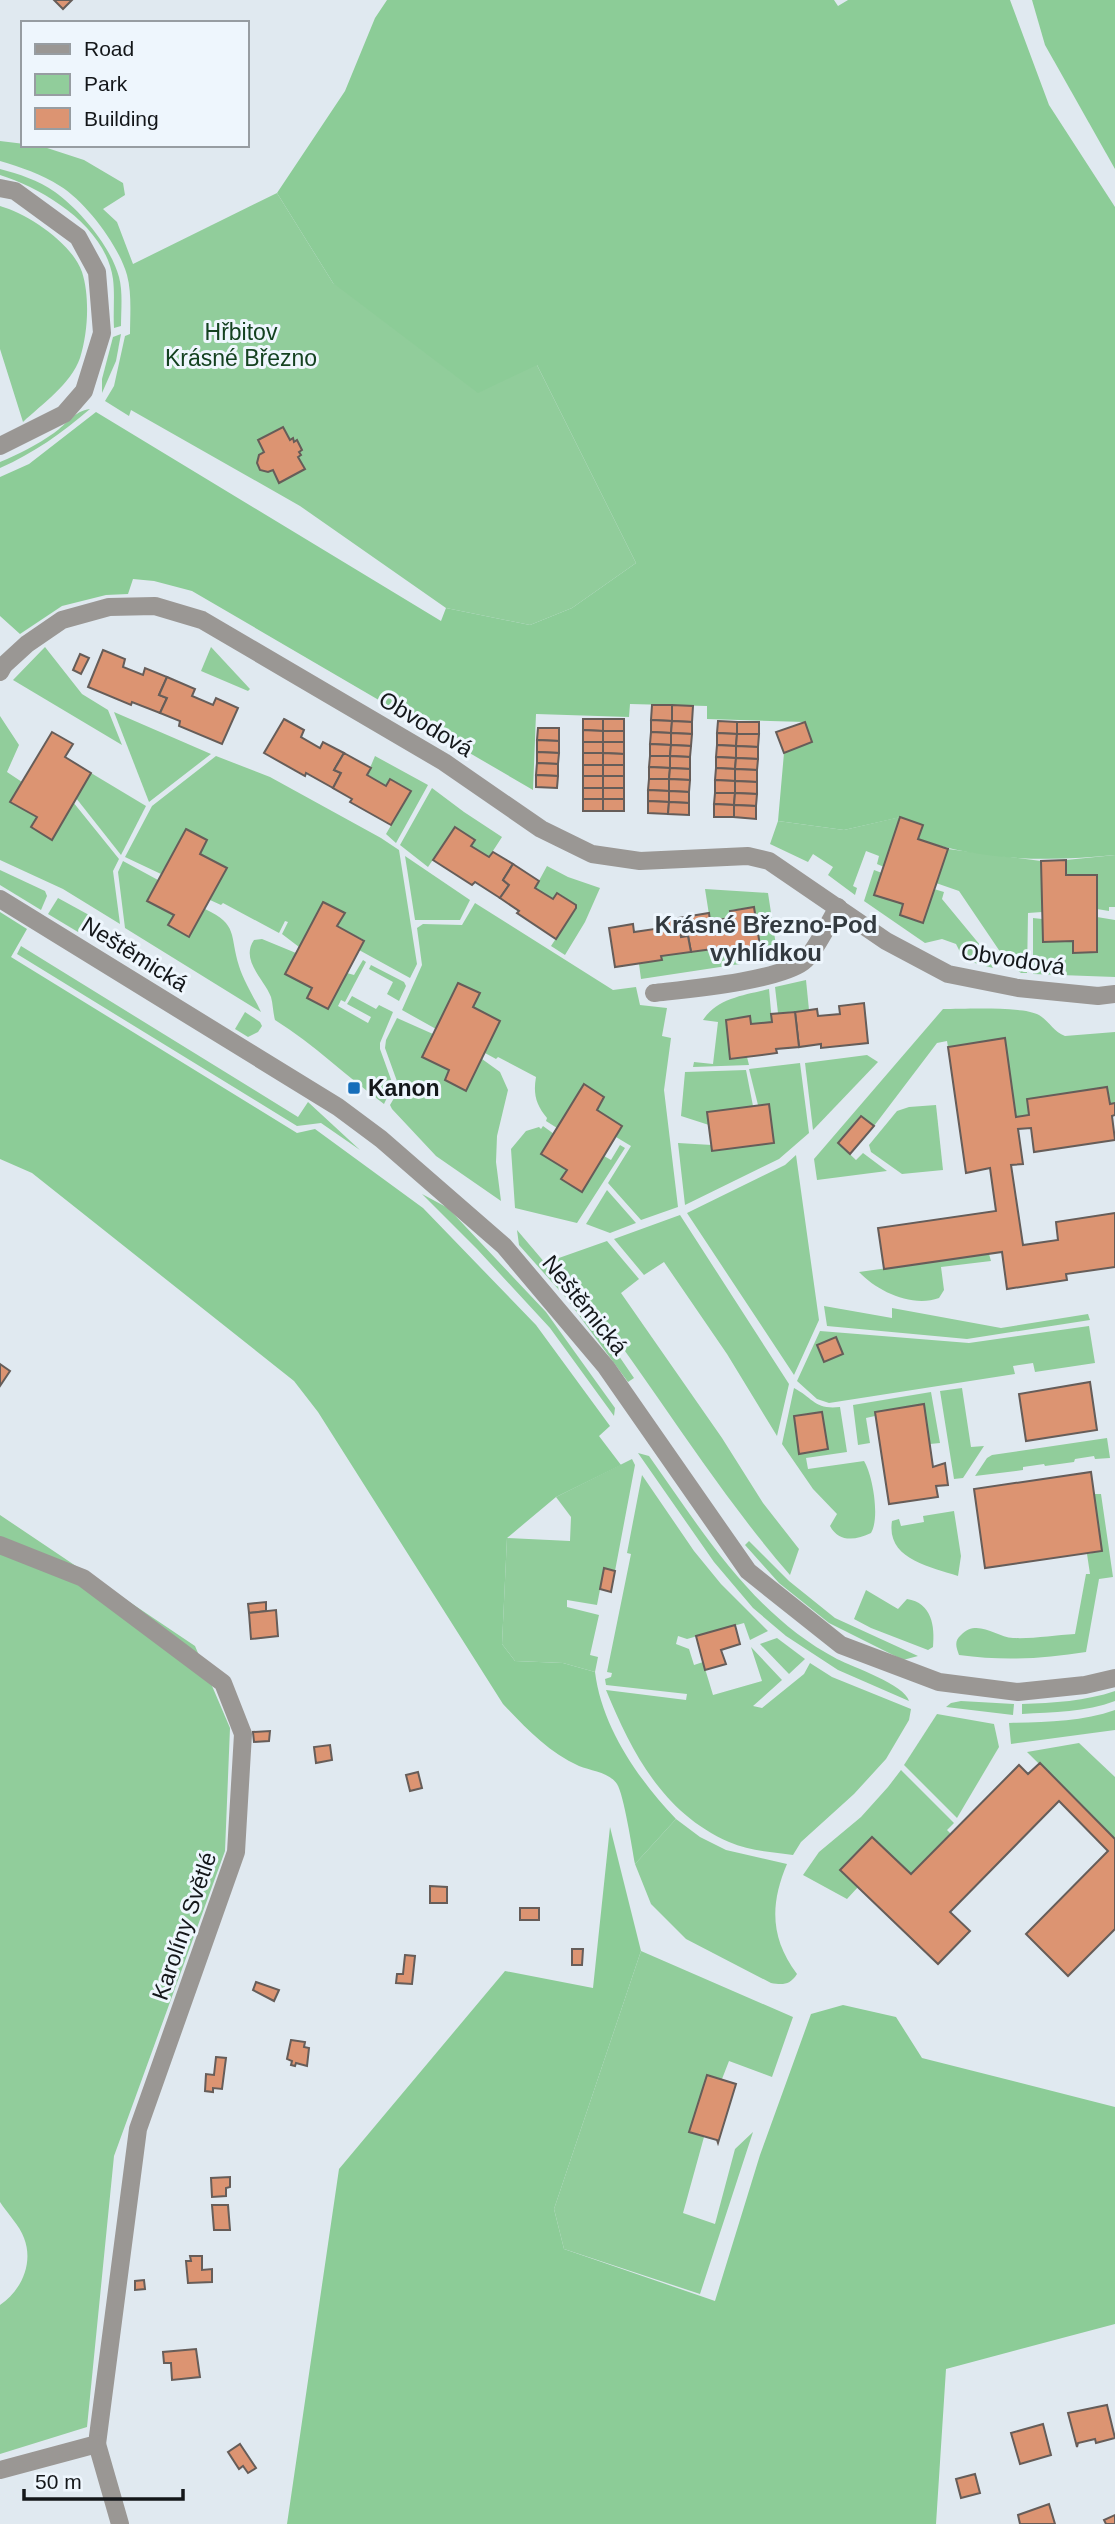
<svg xmlns="http://www.w3.org/2000/svg" width="1115" height="2524" viewBox="0 0 1115 2524" font-family="Helvetica,sans-serif">
<rect width="100%" height="100%" fill="#e0e9f0"/>
<g fill="#91cd9b" fill-rule="evenodd">
<path d="M0,141L41,146L84,160L123,183L125,195L103,209L117,222L133,264L277,193L333,283L537,365L636,563L572,608L530,625L446,608L300,506L131,410L129,416L105,401L114,386L125,336L130,334C130,316 132,293 127,275C119,246 86,202 60,186C42,174 20,167 0,161Z"/>
<path d="M0,169C19,174 38,180 55,192C80,210 111,247 119,277C123,292 121,310 121,326L114,328C113,312 115,295 113,279C106,227 45,189 0,175Z"/>
<path d="M0,206C28,214 72,243 82,272C90,297 88,333 80,358C71,384 42,404 23,422L0,349Z"/>
<path d="M121,334L116,361L102,393V379L113,337Z"/>
<path d="M90,409C62,433 34,453 0,468V462C19,454 37,445 54,433C67,424 74,411 90,409Z"/>
<path d="M45,647L82,694L108,710L122,745L13,680Z"/>
<path d="M211,647L250,689L248,691L201,671Z"/>
<path d="M114,712L211,754L149,802Z"/>
<path d="M0,716L19,745L7,772L22,782L10,802L37,817L31,827L51,839L73,802L119,859L113,871L120,924L63,889L0,860Z"/>
<path d="M216,756L270,777L381,838L399,850L417,964L410,978L359,950L364,940L337,926L344,913L324,902L299,947L282,934L288,922L285,921L279,933L223,903L221,905L210,900L226,868L200,854L186,829L161,874L125,857L152,806Z"/>
<path d="M375,756L428,785L396,843L386,834L411,791L390,779L386,786L367,775Z"/>
<path d="M91,773L146,806L121,855L76,798Z"/>
<path d="M432,788L464,812L502,837L489,857L471,846L474,840L455,827L428,867L400,845Z"/>
<path d="M900,817L884,867L877,864L879,856L866,851L853,886L857,888L855,895L828,875L833,867L813,854L808,862L770,844L778,821L844,830Z"/>
<path d="M948,849L1041,861L1042,912L1028,913L1027,973H1021L1007,962L959,891L936,883Z"/>
<path d="M1115,855V907H1109V911L1097,909L1096,875H1066V860Z"/>
<path d="M405,856L470,900L460,920H415Z"/>
<path d="M123,861L158,880L147,901L174,915L169,925L189,937L205,909C239,925 229,935 239,966C244,982 254,997 261,1012L125,928L118,872Z"/>
<path d="M547,866L568,877L600,888L585,922L565,955L551,946L576,908V905L558,893L553,899L535,888Z"/>
<path d="M0,870L45,891L47,896L41,910L0,885Z"/>
<path d="M874,870L882,873L875,895L903,904L900,915L922,923L934,889L944,892L942,899L980,945L993,968L964,960L956,944L942,939L925,943L864,901Z"/>
<path d="M705,889L768,893L777,952L761,957L754,907L731,910V918L710,921Z"/>
<path d="M58,898L89,915L78,932L48,914Z"/>
<path d="M475,903L613,990L636,987L640,1005L667,1008L662,1036L671,1038L664,1090L678,1207L641,1220L608,1183L631,1146L616,1137L622,1126L597,1110L604,1097L557,1128L546,1121L547,1118C536,1105 533,1094 536,1077L498,1057L496,1059L485,1053L500,1021L473,1007L479,993L458,983L436,1029L402,1010L422,965L417,928L423,924L462,925Z"/>
<path d="M1097,917L1115,920V977L1033,974V918L1042,919L1043,942L1073,941L1074,953L1097,952Z"/>
<path d="M262,939L296,953L285,974L312,988L307,998L328,1009L347,973L354,975L363,960L366,962L345,1002L341,1000L338,1006L368,1023L371,1017L347,1004L352,996L376,1009L379,1005L393,1012L380,1043V1049L393,1085L384,1104C347,1077 314,1044 275,1020C273,1013 273,1004 271,997C264,979 240,960 254,940Z"/>
<path d="M21,946L298,1117L308,1102L360,1150L321,1123L297,1126L17,954Z"/>
<path d="M713,949L714,953L737,950L738,956L755,953V959L740,964L641,979L639,964L661,960V956Z"/>
<path d="M371,965L404,982L406,986L399,1001L387,994L393,982L369,969Z"/>
<path d="M806,980L809,1010L778,1013L775,987Z"/>
<path d="M769,989L772,1022L751,1024L749,1017L726,1020L730,1059L747,1057L749,1065L693,1067L694,1062L713,1064L718,1022L703,1020C717,998 745,995 769,989Z"/>
<path d="M943,1009C966,1009 1021,1006 1039,1015C1049,1021 1054,1032 1065,1036L1115,1032V1103L1110,1104L1107,1087L1027,1099L1029,1115L1016,1117L1005,1038L948,1047L947,1041L937,1043L874,1126L860,1116L838,1143L856,1160L863,1153L887,1171L817,1180L814,1159Z"/>
<path d="M245,1012L260,1022L262,1026L258,1032L248,1037L235,1029Z"/>
<path d="M397,1018L433,1034L422,1056L449,1070L445,1080L466,1090L482,1059L500,1072L508,1090L497,1136L496,1162L501,1201L436,1156L392,1109L390,1105L397,1093L398,1084L385,1048L386,1040Z"/>
<path d="M867,1055L878,1062L813,1130L805,1063Z"/>
<path d="M800,1063L809,1133L779,1159L685,1205L678,1143L712,1145L713,1151L774,1143L769,1104L758,1105L749,1069Z"/>
<path d="M746,1070L753,1106L707,1112L709,1125L681,1116L685,1072Z"/>
<path d="M936,1105L943,1170L902,1174L871,1152L869,1145L897,1111L909,1107Z"/>
<path d="M543,1126L554,1134L567,1170L562,1180L582,1192L604,1156L611,1160L620,1145L625,1148L577,1223L515,1208L511,1149L526,1131L539,1127L541,1129Z"/>
<path d="M796,1155L819,1320L794,1375L687,1213L785,1165Z"/>
<path d="M607,1190L636,1223L610,1233L586,1224Z"/>
<path d="M422,1194L448,1208L546,1312L615,1408L614,1416L550,1328L477,1249Z"/>
<path d="M680,1215L789,1384L777,1436L727,1354L664,1262L644,1275L614,1239Z"/>
<path d="M517,1230L597,1324L634,1378L628,1382L567,1299L519,1245Z"/>
<path d="M607,1241L639,1279L621,1293L722,1438L763,1503L799,1549L790,1575C704,1476 639,1361 556,1259Z"/>
<path d="M989,1254L991,1261L941,1267L944,1290L939,1298C912,1308 877,1291 859,1272Z"/>
<path d="M824,1306L892,1318V1308L1001,1328L1088,1314L1090,1320L967,1339L827,1326Z"/>
<path d="M1089,1326L1095,1363L1035,1372L1033,1363L1013,1366L1015,1374L829,1403L817,1399L797,1381L820,1331L969,1343ZM836,1337L843,1354L824,1362L817,1345Z"/>
<path d="M794,1388C813,1398 815,1410 840,1407L847,1452L806,1458L808,1469L864,1461C873,1476 880,1518 871,1533C856,1540 839,1543 830,1526L837,1514L813,1489L782,1444ZM822,1412L828,1449L799,1453L794,1416Z"/>
<path d="M962,1388L971,1447L984,1446L963,1478L954,1479L940,1391Z"/>
<path d="M931,1392L940,1443L930,1444L923,1404L875,1412V1416L866,1418L870,1443L858,1445L853,1405Z"/>
<path d="M1107,1438L1110,1458L1095,1459L1094,1456L1075,1459L1074,1462L1045,1466L1044,1464L1023,1467V1470L975,1476L987,1458L992,1455Z"/>
<path d="M638,1453L649,1456C703,1532 752,1614 837,1659C853,1667 905,1685 909,1701L838,1670L786,1636L753,1608L714,1562Z"/>
<path d="M632,1459L635,1465L615,1571L604,1569L597,1605L567,1600V1607L599,1615L590,1655L598,1657L595,1672L563,1663L515,1661L502,1644L507,1538L570,1541L571,1517L556,1497Z"/>
<path d="M642,1475L694,1551L721,1584L768,1631L750,1640L744,1623L687,1639L678,1636L676,1644L689,1649L694,1665L703,1662L713,1695L762,1681L751,1647L782,1680L753,1706L762,1708L804,1674L810,1663L832,1677L911,1709L909,1720L886,1759L854,1794L801,1842L793,1855C772,1852 749,1851 729,1842C663,1813 632,1753 606,1690L686,1700L687,1694L606,1685L605,1679L611,1677L612,1673L607,1672L631,1554L627,1553Z"/>
<path d="M1094,1494H1101L1113,1577L1099,1579L1086,1652C1043,1659 1003,1661 959,1655C956,1647 954,1641 961,1635C977,1618 996,1637 1013,1638C1033,1639 1055,1635 1075,1634L1086,1574H1090L1087,1554L1102,1551Z"/>
<path d="M954,1511L961,1556L958,1576C929,1566 886,1559 892,1521L899,1519L901,1526L924,1522L923,1516Z"/>
<path d="M0,1515L195,1646L230,1728L225,1851L114,2156L87,2427L0,2454V2305C21,2291 34,2263 24,2238C20,2226 7,2213 0,2202Z"/>
<path d="M749,1541L789,1581L835,1618L918,1656L903,1660L829,1623L779,1583L745,1545Z"/>
<path d="M866,1590L898,1609L907,1599C932,1603 935,1626 933,1647L928,1650L871,1628L854,1619Z"/>
<path d="M777,1638L805,1659L789,1674L760,1644Z"/>
<path d="M1115,1691V1701C1086,1712 1053,1712 1022,1714V1704C1053,1703 1086,1701 1115,1691Z"/>
<path d="M961,1701L1014,1704L1013,1715L946,1707L951,1703Z"/>
<path d="M1115,1710V1730L1011,1744L1009,1723C1044,1722 1082,1722 1115,1710Z"/>
<path d="M937,1714L994,1724L999,1747L957,1818L904,1765Z"/>
<path d="M1079,1743L1115,1777V1839L1027,1752Z"/>
<path d="M901,1770L954,1823L947,1830L951,1834L911,1874L872,1837L840,1870L858,1887L847,1899L803,1875L819,1852L861,1817L888,1787Z"/>
<path d="M676,1819L700,1837L726,1850L787,1864C770,1904 770,1938 797,1974C790,1985 783,1985 771,1983L686,1939L651,1904L635,1864Z"/>
<path d="M641,1951L793,2017L772,2077L729,2061L722,2079L707,2075L689,2131L704,2137L683,2213L715,2224L735,2149L753,2132L700,2294L564,2249L554,2209Z"/>
</g>
<g fill="#8ccc97">
<path d="M387,0H834L838,6L848,0H1010L1049,105L1115,207V855C1049,862 982,861 918,839L923,825L901,817L844,830L778,821L784,753L812,742L805,722L707,719V706L630,704L629,717L536,714L533,790L192,591L154,581L133,579L128,594L106,595L62,606L20,634L0,616V477L29,464L96,412L441,621L446,608L530,625L572,608L636,563L537,365L478,393L333,283L277,193L345,91L375,18Z"/>
<path d="M1032,0H1115V169L1045,45Z"/>
<path d="M0,912L27,929L11,957L297,1133L315,1129L423,1208L536,1325L610,1426L599,1436L621,1465L556,1497L507,1538L502,1644L515,1661L563,1663L595,1672C602,1728 639,1780 676,1819L635,1864C632,1848 624,1795 617,1784C609,1772 591,1771 579,1766C548,1752 526,1728 503,1704L318,1412L294,1381L32,1173L0,1159Z"/>
<path d="M610,1827L641,1951L554,2209L564,2249L715,2301L760,2155L811,2014L843,2005L896,2017L922,2058L1115,2107V2324L946,2369L936,2524H287L339,2169L505,1971L593,1988Z"/>
</g>
<g fill="#dc9472" stroke="#665d59" stroke-width="2">
<path d="M54,0H72L63,9Z"/>
<path d="M283,427L290,440L293,438L294,442L297,440L302,450L299,452L301,455L298,457L305,469L279,483L273,470L268,472L260,470L257,463L259,455L264,452L258,440Z"/>
<path d="M103,650L125,659L123,667L143,675L145,668L167,677L159,695L167,698L160,713L132,702L131,705L88,687Z"/>
<path d="M80,654L89,658L81,674L73,670Z"/>
<path d="M167,677L195,689L192,696L213,705L216,698L238,708L222,744L179,726L180,721L160,713L167,698L159,695Z"/>
<path d="M652,705H672V721L651,720Z"/>
<path d="M672,705L693,706L692,722L672,721Z"/>
<path d="M284,719L304,730L301,737L320,748L323,742L344,753L334,770L341,773L333,788L306,773L305,776L264,753Z"/>
<path d="M583,719H603V731L583,730Z"/>
<rect x="603" y="719" width="21" height="12"/>
<path d="M651,720L672,721L671,733L651,732Z"/>
<path d="M672,721L692,722V734L671,733Z"/>
<path d="M718,721L737,722V734L717,733Z"/>
<rect x="737" y="722" width="22" height="12"/>
<path d="M805,722L812,742L784,753L776,732Z"/>
<path d="M538,728H559V741L537,740Z"/>
<path d="M583,730L603,731V742H583Z"/>
<rect x="603" y="731" width="21" height="11"/>
<path d="M52,732L73,744L65,757L91,773L52,840L31,827L37,817L10,802Z"/>
<path d="M651,732L671,733V745L650,744Z"/>
<path d="M671,733L692,734L691,746L671,745Z"/>
<path d="M717,733L737,734L736,746L717,745Z"/>
<path d="M737,734H759L758,747L736,746Z"/>
<path d="M537,740L559,741V753L537,752Z"/>
<rect x="583" y="742" width="20" height="11"/>
<path d="M603,742H624V754L603,753Z"/>
<path d="M650,744L671,745L670,756H650Z"/>
<path d="M671,745L691,746L690,757L670,756Z"/>
<path d="M717,745L736,746V758L716,757Z"/>
<path d="M736,746L758,747V759L736,758Z"/>
<path d="M537,752L559,753L558,764L537,763Z"/>
<path d="M344,753L371,768L367,775L386,786L390,779L411,791L391,825L350,802L352,799L333,788L341,773L334,770Z"/>
<rect x="583" y="753" width="20" height="12"/>
<path d="M603,753L624,754V765H603Z"/>
<path d="M650,756H670V768L649,767Z"/>
<path d="M670,756L690,757V769L670,768Z"/>
<path d="M716,757L736,758L735,769L716,768Z"/>
<path d="M736,758L758,759L757,770L735,769Z"/>
<path d="M537,763L558,764V776L536,775Z"/>
<rect x="583" y="765" width="20" height="11"/>
<rect x="603" y="765" width="21" height="11"/>
<path d="M649,767L670,768L669,779H649Z"/>
<path d="M670,768L690,769V780L669,779Z"/>
<path d="M716,768L735,769V781L715,780Z"/>
<path d="M735,769L757,770V782L735,781Z"/>
<path d="M536,775L558,776L557,788L536,787Z"/>
<rect x="583" y="776" width="20" height="12"/>
<rect x="603" y="776" width="21" height="12"/>
<path d="M649,779H669V791L648,790Z"/>
<path d="M669,779L690,780L689,792L669,791Z"/>
<path d="M715,780L735,781V793H715Z"/>
<path d="M735,781L757,782V794L735,793Z"/>
<rect x="583" y="788" width="20" height="11"/>
<rect x="603" y="788" width="21" height="11"/>
<path d="M648,790L669,791V802L648,801Z"/>
<path d="M669,791L689,792V803L669,802Z"/>
<path d="M715,793H735L734,805L714,804Z"/>
<path d="M735,793L757,794L756,806L734,805Z"/>
<rect x="583" y="799" width="20" height="12"/>
<rect x="603" y="799" width="21" height="12"/>
<path d="M648,801L669,802L668,814L648,813Z"/>
<path d="M669,802L689,803V815L668,814Z"/>
<path d="M714,804L734,805V817H714Z"/>
<path d="M734,805L756,806V819L734,817Z"/>
<path d="M900,817L923,825L918,839L948,849L923,923L900,915L903,904L874,895Z"/>
<path d="M455,827L475,840L471,846L489,857L493,852L513,864L503,880L509,885L500,898L475,882L472,885L433,860Z"/>
<path d="M186,829L207,840L200,854L227,868L189,937L168,925L174,915L147,901Z"/>
<path d="M1066,860V875H1097V952L1073,953V941L1043,942L1041,861Z"/>
<path d="M513,864L539,881L535,888L553,899L557,893L576,905V908L556,939L517,913L519,911L500,898L509,885L503,880Z"/>
<path d="M323,902L345,913L337,926L364,941L328,1009L307,998L312,988L285,974Z"/>
<path d="M754,907L760,946L713,953V949L691,952L688,936L681,937L678,918L709,913L710,921L731,918L730,911Z"/>
<path d="M678,918L681,937L688,936L691,952L661,956L662,960L615,967L609,928L633,924L634,932L655,929V921Z"/>
<path d="M458,983L480,993L473,1007L500,1021L466,1091L445,1080L449,1070L422,1057Z"/>
<path d="M864,1003L868,1043L821,1048V1044L799,1047L795,1012L817,1009L818,1016L840,1014L839,1006Z"/>
<path d="M795,1012L799,1047L776,1049L777,1053L730,1059L726,1020L750,1016L751,1024L772,1022L771,1014Z"/>
<path d="M1005,1038L1016,1117L1029,1115L1027,1099L1107,1087L1110,1104L1115,1103V1115L1112,1116L1115,1140L1034,1152L1031,1128L1018,1129L1023,1164L1011,1165L1023,1245L1058,1240L1056,1222L1115,1213V1267L1066,1274L1067,1280L1007,1289L1002,1252L884,1269L878,1228L996,1211L990,1168L966,1173L948,1047Z"/>
<path d="M584,1084L604,1097L597,1110L622,1126L582,1192L561,1179L567,1170L541,1154Z"/>
<path d="M769,1104L774,1143L712,1151L707,1112Z"/>
<path d="M861,1116L874,1126L850,1154L838,1143Z"/>
<path d="M836,1337L843,1354L824,1362L817,1345Z"/>
<path d="M0,1364L10,1371L0,1386Z"/>
<path d="M1090,1382L1097,1430L1026,1441L1019,1394Z"/>
<path d="M924,1404L933,1467L945,1463L948,1485L936,1486L938,1497L889,1504L875,1412Z"/>
<path d="M822,1412L828,1449L799,1454L794,1416Z"/>
<path d="M1091,1472L1102,1551L985,1568L974,1489Z"/>
<path d="M604,1568L615,1571L611,1592L600,1589Z"/>
<path d="M266,1602V1611L249,1613L248,1604Z"/>
<path d="M276,1610L278,1636L251,1639L249,1613Z"/>
<path d="M735,1625L740,1644L721,1650L726,1664L705,1670L696,1636Z"/>
<path d="M270,1731L269,1741L254,1742L253,1732Z"/>
<path d="M330,1745L332,1760L316,1763L314,1747Z"/>
<path d="M1040,1763L1115,1839V1929L1068,1976L1026,1934L1108,1851L1059,1801L950,1912L970,1931L938,1964L840,1870L872,1837L911,1874L1019,1765L1028,1774Z"/>
<path d="M418,1772L422,1788L410,1791L406,1775Z"/>
<path d="M430,1886L447,1887V1903H430Z"/>
<rect x="520" y="1908" width="19" height="12"/>
<path d="M572,1949H583L582,1965H572Z"/>
<path d="M405,1955L415,1956L412,1984L396,1983L397,1974H403Z"/>
<path d="M256,1982L279,1990L274,2001L253,1990Z"/>
<path d="M291,2040L305,2042L304,2047L309,2048L307,2066L296,2063L295,2066L291,2065L292,2061L287,2059Z"/>
<path d="M216,2057L226,2058L222,2089L213,2088V2092L205,2091L206,2074L214,2075Z"/>
<path d="M707,2075L736,2084L718,2143L717,2140L689,2132Z"/>
<path d="M230,2177V2187L226,2188V2196L212,2197L211,2178Z"/>
<path d="M212,2205H228L230,2230H214Z"/>
<path d="M190,2256H202V2270L212,2269V2282L188,2283L186,2261H191Z"/>
<path d="M144,2280L145,2289L135,2290V2281Z"/>
<path d="M196,2349L200,2377L172,2380L171,2363H164L163,2352Z"/>
<path d="M1107,2405L1115,2438L1096,2443L1095,2439L1078,2443L1077,2447L1068,2413Z"/>
<path d="M1043,2424L1051,2455L1020,2464L1011,2433Z"/>
<path d="M240,2444L256,2468L248,2473L243,2466L239,2469L228,2452Z"/>
<path d="M975,2474L980,2493L961,2498L956,2479Z"/>
<path d="M1049,2504L1055,2524H1020L1018,2515Z"/>
<path d="M1115,2515V2524H1106L1104,2520Z"/>
</g>
<g fill="none" stroke-linecap="round" stroke-linejoin="round">
<g stroke="#9a9794" stroke-width="18">
<path d="M0,188L15,191L78,237L97,272L102,333L84,391L64,414L0,446"/>
<path d="M0,672L4,665L27,644L62,620L109,607L155,606L202,620L444,762L541,829L592,854L640,861L748,856L769,861L886,941L948,974L1018,988L1098,996L1115,994"/>
<path d="M0,899L338,1107L381,1139L504,1246L606,1367L748,1571L841,1645L939,1682L1018,1692L1085,1685L1115,1678"/>
<path d="M654,993C688,989 777,981 803,962C813,955 831,919 838,907"/>
<path d="M0,1545L83,1578L223,1683L243,1734L236,1852L138,2129L97,2444L0,2470"/>
<path d="M97,2444L120,2524"/>
</g>
</g>
<rect fill="#156dba" stroke="#eef6fd" stroke-width="2.5" x="347" y="1081" width="14" height="14" rx="3.5"/>
<g text-anchor="middle" dominant-baseline="central" stroke-width="6" stroke-linejoin="round" paint-order="stroke">
<g font-size="23" fill="#144220" stroke="#eef6fd">
<text x="241" y="332">Hřbitov<tspan x="241" dy="26">Krásné Březno</tspan></text>
</g>
<g font-size="23" fill="#14171a" stroke="#eef6fd">
<text transform="translate(426 724) rotate(31)">Obvodová</text>
<text transform="translate(135 954) rotate(32)">Neštěmická</text>
<text transform="translate(1013 959) rotate(9)">Obvodová</text>
<text transform="translate(585 1305) rotate(51)">Neštěmická</text>
<text transform="translate(184 1926) rotate(-71)">Karolíny Světlé</text>
</g>
<g font-size="23" font-weight="bold" fill="#14171a" stroke="#eef6fd" text-anchor="start">
<text x="368" y="1088">Kanon</text>
</g>
<g font-size="24" font-weight="bold" fill="#333a3f" stroke="#eef6fd">
<text x="766" y="924">Krásné Březno-Pod<tspan x="766" dy="28">vyhlídkou</tspan></text>
</g>
</g>
<rect x="21" y="21" width="228" height="126" fill="#eef6fd" stroke="#979da2" stroke-width="2"/>
<rect x="35" y="44" width="35" height="10" fill="#9a9794" stroke="#979da2" stroke-width="2"/>
<text x="84" y="56" font-size="21" fill="#14171a">Road</text>
<rect x="35" y="74" width="35" height="21" fill="#91cd9b" stroke="#979da2" stroke-width="2"/>
<text x="84" y="91" font-size="21" fill="#14171a">Park</text>
<rect x="35" y="108" width="35" height="21" fill="#dc9472" stroke="#979da2" stroke-width="2"/>
<text x="84" y="126" font-size="21" fill="#14171a">Building</text>
<path d="M24 2489v10h159v-10" fill="none" stroke="#14171a" stroke-width="3.5"/>
<text x="35" y="2489" font-size="21" fill="#14171a" stroke="#eef6fd" stroke-width="5" paint-order="stroke">50 m</text>
</svg>
